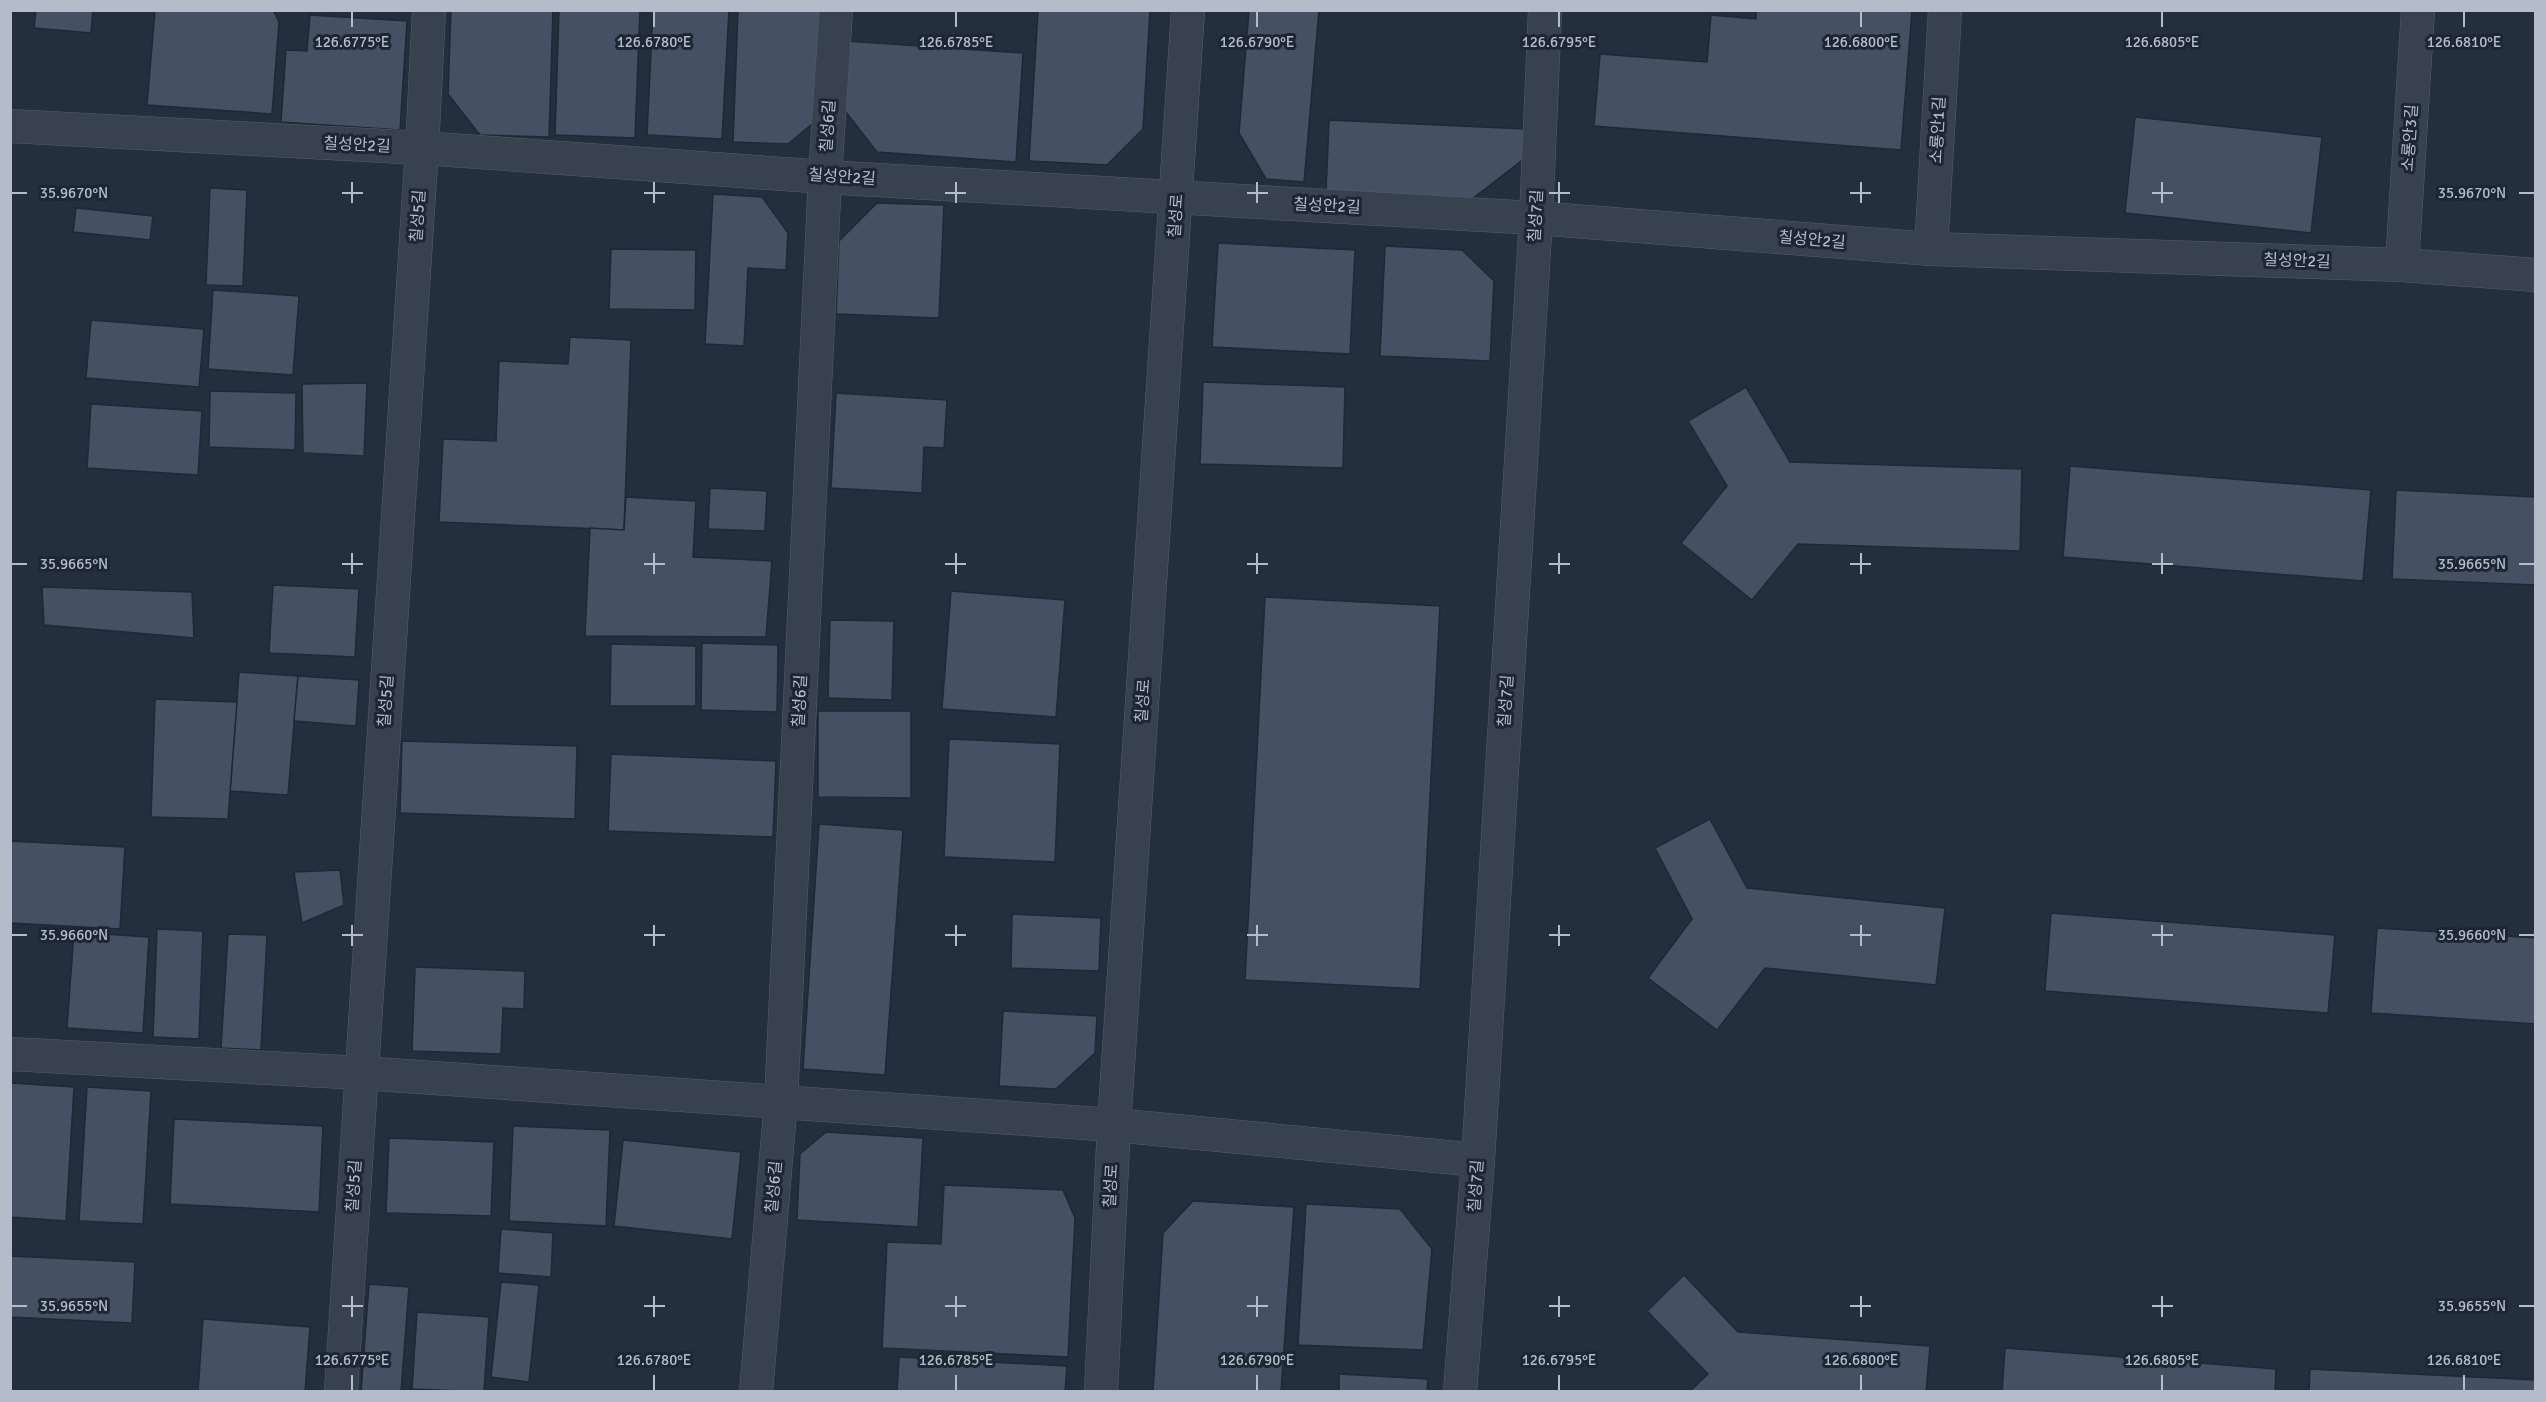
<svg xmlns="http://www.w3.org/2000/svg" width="2546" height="1402" viewBox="0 0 2546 1402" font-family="Signika,'Noto Sans KR',sans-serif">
<rect width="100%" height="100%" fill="#242f3e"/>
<g fill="#455162" stroke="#1f2835" stroke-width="1.5">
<path d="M36,10H93L91,33L34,28Z"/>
<path d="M155,10H273L279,22L272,114L147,105Z"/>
<path d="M451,10H553L549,137L480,135L448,94Z"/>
<path d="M559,10H640L635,138L555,135Z"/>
<path d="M653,10H729L722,139L647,135Z"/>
<path d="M738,10H822L818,119L788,144L733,142Z"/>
<path d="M1038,10H1150L1143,129L1107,165L1029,161Z"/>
<path d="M1249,10H1319L1304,182L1266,179L1239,133Z"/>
<path d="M1756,10H1912L1901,150L1594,126L1600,54L1707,62L1711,15L1756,19Z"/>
<path d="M310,15L407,21L400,130L281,122L286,50L307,51Z"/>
<path d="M846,41L1023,53L1016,162L877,152L842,107Z"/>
<path d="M2135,117L2322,137L2311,233L2125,213Z"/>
<path d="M1329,120L1526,129L1525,158L1472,199L1326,192Z"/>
<path d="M210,188L247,190L243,286L206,285Z"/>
<path d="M713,194L762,197L788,233L786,270L748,268L744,346L705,344Z"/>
<path d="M877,203L944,205L939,318L836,314L839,241Z"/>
<path d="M76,208L153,216L150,240L73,232Z"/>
<path d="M1218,243L1355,250L1350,354L1212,347Z"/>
<path d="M1385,246L1462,250L1494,281L1490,361L1380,356Z"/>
<path d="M611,249L696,250L695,310L609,309Z"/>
<path d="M213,290L299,296L293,375L208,369Z"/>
<path d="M91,320L204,329L199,387L86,378Z"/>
<path d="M570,337L631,340L624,530L439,522L443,439L496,441L499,361L568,364Z"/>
<path d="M1203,382L1345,387L1343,468L1200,464Z"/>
<path d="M367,383L364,456L303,453L302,384Z"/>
<path d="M1746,387L1790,462L2022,469L2020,551L1798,544L1752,600L1681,543L1727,486L1688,421Z"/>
<path d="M210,391L296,393L295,450L209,447Z"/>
<path d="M836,393L947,400L944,448L924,447L922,493L831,488Z"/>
<path d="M91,404L202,411L198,475L87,468Z"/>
<path d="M2070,466L2371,490L2363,581L2063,557Z"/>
<path d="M710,488L767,491L765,531L708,529Z"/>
<path d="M2396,490L2536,497V585L2392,579Z"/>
<path d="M626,497L696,501L693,557L772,561L766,637L585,636L590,528L624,530Z"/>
<path d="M273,585L359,589L355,657L269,653Z"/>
<path d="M42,587L192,592L194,638L44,625Z"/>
<path d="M951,591L1065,600L1056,717L942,709Z"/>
<path d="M1265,597L1440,606L1420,989L1245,980Z"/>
<path d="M830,620L894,621L892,700L828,698Z"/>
<path d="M702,643L778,645L777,712L701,710Z"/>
<path d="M611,644L696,646V706H610Z"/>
<path d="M239,672L298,676L288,795L230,791Z"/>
<path d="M298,676L359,680L356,726L294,721Z"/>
<path d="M155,699L237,702L228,819L151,817Z"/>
<path d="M818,711H911V798L818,797Z"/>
<path d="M949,739L1060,744L1055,862L944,857Z"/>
<path d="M402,741L577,746L575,819L400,813Z"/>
<path d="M611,754L776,761L773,837L608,831Z"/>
<path d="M1710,819L1747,888L1945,908L1936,985L1765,968L1717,1030L1648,978L1692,919L1655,848Z"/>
<path d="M819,824L903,830L885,1075L803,1069Z"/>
<path d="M10,841L125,847L120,929L10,923Z"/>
<path d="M340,870L344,905L302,923L294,872Z"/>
<path d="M2051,913L2335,935L2328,1013L2045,991Z"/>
<path d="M1012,914L1101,918L1099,971L1011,968Z"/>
<path d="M2377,928L2536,938V1024L2371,1013Z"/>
<path d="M157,929L203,931L199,1039L153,1037Z"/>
<path d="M74,932L149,937L143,1033L67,1028Z"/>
<path d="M228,934L267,935L261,1050L221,1048Z"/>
<path d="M415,967L525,971L524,1009L503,1008L501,1054L412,1051Z"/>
<path d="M1003,1011L1097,1016L1095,1053L1056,1089L999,1086Z"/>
<path d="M10,1083L74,1087L66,1221L10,1217Z"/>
<path d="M87,1087L151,1091L143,1224L79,1221Z"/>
<path d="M174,1119L323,1126L319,1212L170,1204Z"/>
<path d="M513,1126L610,1130L606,1226L509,1221Z"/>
<path d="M826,1132L923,1138L918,1227L797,1220L800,1154Z"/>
<path d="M389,1138L494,1142L491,1216L386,1213Z"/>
<path d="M623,1140L741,1152L732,1239L614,1226Z"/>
<path d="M944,1185L1063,1190L1075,1218L1068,1357L882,1348L887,1242L941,1244Z"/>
<path d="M1193,1201L1294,1207L1281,1392H1153L1163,1233Z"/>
<path d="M1306,1204L1400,1209L1432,1249L1423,1350L1298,1345Z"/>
<path d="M501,1229L553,1233L551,1277L498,1273Z"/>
<path d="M10,1256L135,1262L132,1323L10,1317Z"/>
<path d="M1684,1275L1738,1332L1930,1346L1926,1392H1689L1708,1374L1647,1311Z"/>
<path d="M501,1282L539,1285L529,1382L491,1377Z"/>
<path d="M369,1284L409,1287L401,1392H361Z"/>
<path d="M417,1312L489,1317L484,1392L412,1389Z"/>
<path d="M203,1319L310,1327L305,1392H198Z"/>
<path d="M2005,1348L2276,1369L2275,1392H2002Z"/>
<path d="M899,1357L1067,1366L1065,1392H897Z"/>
<path d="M2310,1369L2536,1380V1392H2309Z"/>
<path d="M1339,1374L1428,1379L1427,1392H1339Z"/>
</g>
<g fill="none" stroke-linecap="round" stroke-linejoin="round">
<g stroke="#565f6c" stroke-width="34">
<g id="minor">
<path d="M10,126L422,148L825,177L1536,218L1931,249L2402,265L2536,275"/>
<path d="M1931,249L1945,10"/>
<path d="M2402,265L2418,10"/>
<path d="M10,1054L361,1073L1114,1125L1478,1160"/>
<path d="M341,1392L422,148L429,10"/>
<path d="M756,1392L781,1101L825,177L836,10"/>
<path d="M1460,1392L1478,1160L1536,218L1545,10"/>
</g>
</g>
<g stroke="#565f6c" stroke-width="34">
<path id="tertiary" d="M1101,1392L1114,1125L1188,10"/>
</g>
<use href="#minor" stroke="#38414e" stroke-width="33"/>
<use href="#tertiary" stroke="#38414e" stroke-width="33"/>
</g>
<path fill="none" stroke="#b4bcc9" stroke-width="2" d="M352,12V27M654,12V27M956,12V27M1257,12V27M1559,12V27M1861,12V27M2162,12V27M2464,12V27M352,182V203M654,182V203M956,182V203M1257,182V203M1559,182V203M1861,182V203M2162,182V203M12,193H27M342,193H363M644,193H665M945,193H966M1247,193H1268M1549,193H1570M1850,193H1871M2152,193H2173M2519,193H2534M352,553V574M654,553V574M956,553V574M1257,553V574M1559,553V574M1861,553V574M2162,553V574M12,564H27M342,564H363M644,564H665M945,564H966M1247,564H1268M1549,564H1570M1850,564H1871M2152,564H2173M2519,564H2534M352,925V946M654,925V946M956,925V946M1257,925V946M1559,925V946M1861,925V946M2162,925V946M12,935H27M342,935H363M644,935H665M945,935H966M1247,935H1268M1549,935H1570M1850,935H1871M2152,935H2173M2519,935H2534M352,1296V1317M654,1296V1317M956,1296V1317M1257,1296V1317M1559,1296V1317M1861,1296V1317M2162,1296V1317M12,1306H27M342,1306H363M644,1306H665M945,1306H966M1247,1306H1268M1549,1306H1570M1850,1306H1871M2152,1306H2173M2519,1306H2534M352,1375V1390M654,1375V1390M956,1375V1390M1257,1375V1390M1559,1375V1390M1861,1375V1390M2162,1375V1390M2464,1375V1390"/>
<g text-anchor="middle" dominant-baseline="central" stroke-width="6" stroke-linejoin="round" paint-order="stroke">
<g font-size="16" fill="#b4bcc9" stroke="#1d2633">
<text transform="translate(828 126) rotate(-86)">칠성6길</text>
<text transform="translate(1938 130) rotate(-87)">소룡안1길</text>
<text transform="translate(2410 138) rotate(-86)">소룡안3길</text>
<text transform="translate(357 145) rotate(3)">칠성안2길</text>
<text transform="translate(842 177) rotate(4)">칠성안2길</text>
<text transform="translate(1327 206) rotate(3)">칠성안2길</text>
<text transform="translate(418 216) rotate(-86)">칠성5길</text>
<text transform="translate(1176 216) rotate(-86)">칠성로</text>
<text transform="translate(1536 216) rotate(-87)">칠성7길</text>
<text transform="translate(1812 240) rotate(5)">칠성안2길</text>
<text transform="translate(2297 261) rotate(2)">칠성안2길</text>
<text transform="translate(386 701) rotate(-86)">칠성5길</text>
<text transform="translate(800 701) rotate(-87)">칠성6길</text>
<text transform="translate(1143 701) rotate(-86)">칠성로</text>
<text transform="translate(1506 701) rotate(-86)">칠성7길</text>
<text transform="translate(354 1186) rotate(-86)">칠성5길</text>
<text transform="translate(1111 1186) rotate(-87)">칠성로</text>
<text transform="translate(1476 1186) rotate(-86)">칠성7길</text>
<text transform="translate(774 1187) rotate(-85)">칠성6길</text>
</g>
</g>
<g font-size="15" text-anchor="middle" fill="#b4bcc9" stroke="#1d2633" stroke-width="6" stroke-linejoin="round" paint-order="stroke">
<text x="352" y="47">126.6775°E</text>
<text x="654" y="47">126.6780°E</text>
<text x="956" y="47">126.6785°E</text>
<text x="1257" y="47">126.6790°E</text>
<text x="1559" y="47">126.6795°E</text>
<text x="1861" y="47">126.6800°E</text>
<text x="2162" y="47">126.6805°E</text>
<text x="2464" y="47">126.6810°E</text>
<text x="74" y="198">35.9670°N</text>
<text x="2472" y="198">35.9670°N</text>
<text x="74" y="569">35.9665°N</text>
<text x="2472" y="569">35.9665°N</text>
<text x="74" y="940">35.9660°N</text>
<text x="2472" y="940">35.9660°N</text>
<text x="74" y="1311">35.9655°N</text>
<text x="2472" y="1311">35.9655°N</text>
<text x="352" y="1365">126.6775°E</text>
<text x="654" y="1365">126.6780°E</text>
<text x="956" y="1365">126.6785°E</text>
<text x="1257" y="1365">126.6790°E</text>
<text x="1559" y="1365">126.6795°E</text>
<text x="1861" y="1365">126.6800°E</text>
<text x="2162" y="1365">126.6805°E</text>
<text x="2464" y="1365">126.6810°E</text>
</g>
<rect width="2546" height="1402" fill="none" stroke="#b4bcc9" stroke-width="24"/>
</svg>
